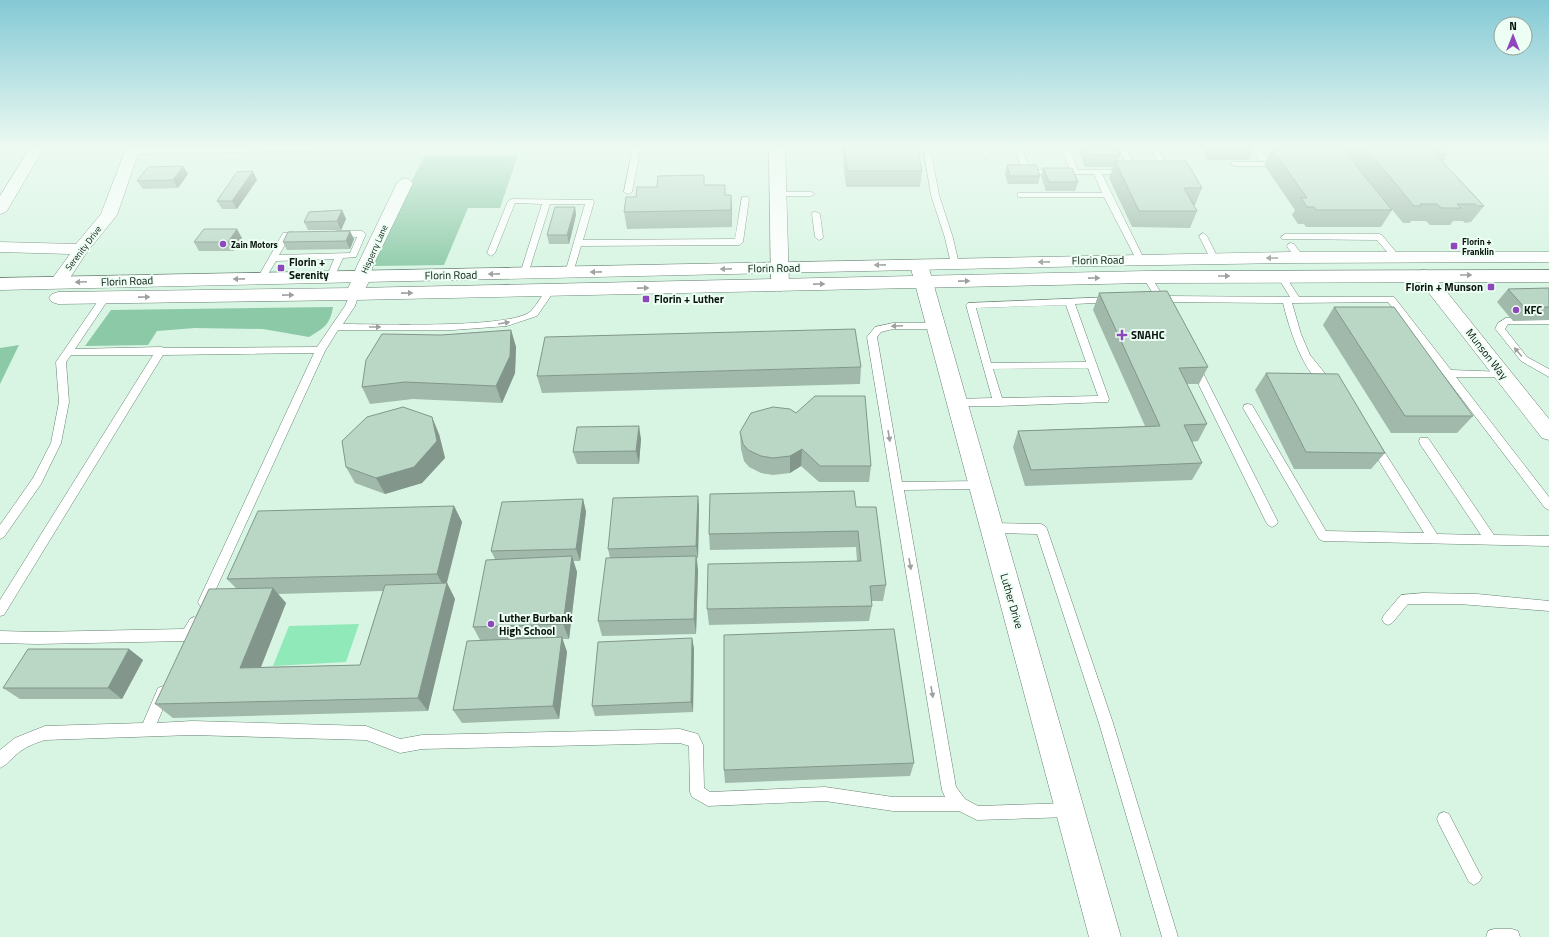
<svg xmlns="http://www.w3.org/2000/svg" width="1549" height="937" viewBox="0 0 1549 937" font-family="'Titillium Web',sans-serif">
<rect width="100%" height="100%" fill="#d8f5e3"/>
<g fill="#8cc9a7">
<path d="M425,155H518L500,208H468L444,265L373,266L372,257Z"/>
<path d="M333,307C330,325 324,328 309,337L263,329L195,328L157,331L148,345L85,346L111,310Z"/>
<path d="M19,345L0,384V348Z"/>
</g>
<path fill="#8fe9b9" d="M359,624L346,662L273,666L289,626Z"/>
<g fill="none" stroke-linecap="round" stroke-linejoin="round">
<g stroke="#688273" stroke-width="1">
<g id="service">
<path d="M633,146H641L632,192L628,194L624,192Z"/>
<path d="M923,146L930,147L939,195L953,238L959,264L958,266H952L951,264L945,238L931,195Z"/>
<path d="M979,146H987L990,154L989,156H983Z"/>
<path d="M1014,146H1022L1029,170H1070L1060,146H1068L1078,170H1128V174H1102L1144,259L1143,261L1140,262L1136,259L1104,197H1018V193H1102L1094,174H1023Z"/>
<path d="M1117,146H1125L1137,169L1141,171L1140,173H1131Z"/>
<path d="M1149,146H1157L1170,171L1169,173H1159L1158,171L1161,169Z"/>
<path d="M1250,146H1258L1267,159L1266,161H1260Z"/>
<path d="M1232,162H1279L1283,164L1279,166H1235L1231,164Z"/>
<path d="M775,192H811L815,194L811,196H775Z"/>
<path d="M742,197H748L749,199L743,242L739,245L581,246L573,273L569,276L565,273L585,204H550L528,274L524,277L520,274L542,204L515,203L495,253L491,256L487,253L508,201L512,199L593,200L594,202L583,240L735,239Z"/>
<path d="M813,212H816L820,214L823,237L822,239L819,240L815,237L812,214Z"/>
<path d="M337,231H362L366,234L356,257L343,258L333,280L330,281L326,278L334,259L276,261L264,281H258L257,279L283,233L293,232L297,235L296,237L289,238L279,255L350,253L357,237L334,236L333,234L334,232Z"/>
<path d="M1203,233L1207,236L1218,258L1217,260L1214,261L1210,258L1199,236Z"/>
<path d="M1285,234H1379L1382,235L1400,257L1399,259H1393L1377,240L1282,239L1281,237Z"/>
<path d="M1291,243L1294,244L1303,256L1304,258L1303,260H1297L1288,248L1287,246L1288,244Z"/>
<path d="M1281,273L1284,274L1299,297H1394L1451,370L1506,372L1507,374L1502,377H1456L1549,497V510L1545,508L1388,302L1292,303L1301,334L1310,355L1332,382L1327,386C1304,379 1288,324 1283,303L1167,302L1166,305L1163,306L1152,299L1155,297L1143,277L1147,274L1150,275L1163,296L1290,297L1277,276Z"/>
<path d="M550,287L555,290L537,316L507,326L453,330H338L325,351L210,602L208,606L204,607L200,606L198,602L314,353L163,355L4,615L0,616V600L153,355H71L66,362L69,402L61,443L41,484L4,537L0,539V525L33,478L51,443L59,402L56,362L102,295L105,294L110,297L75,349L161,347L165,348L317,347L345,306L351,292L354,291L359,294L355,306L343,324C374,324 513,329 531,311C537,305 542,295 547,288Z"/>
<path d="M1112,297L1117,300L1115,302L1075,304L1109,399L1108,402L998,406H953L952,403L953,400L957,399L992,398L966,305L968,303ZM1066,305L1086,362L991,363L976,308ZM1088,368L1098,396L1002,398L993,369Z"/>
<path d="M1506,318H1549V324H1508L1505,329L1527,357L1549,369V377L1521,361L1497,331L1495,329L1498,323Z"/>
<path d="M893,323H936L941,326L936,329H893L881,332L877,337L902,482L979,481L983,482L985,485L983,488L979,489L904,490L956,787L965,799L978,806L1069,803L1074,805L1076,810L1074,815L1069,817L977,820L959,811H893L825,801L708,806L692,797L690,792L689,746L680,743L422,749L400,753L366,740L192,735L45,740C35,743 25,747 17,754C11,759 7,765 0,768V750L15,738L45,726L143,723L158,688L163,686L168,688L170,692L157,723L192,721L366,726L400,739L422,735L680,729L698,734L703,745L704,788L710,792L825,787L893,797H945L942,790L867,337L875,327Z"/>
<path d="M1195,364L1200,367L1278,522L1276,525L1272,527L1268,525L1266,522L1190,367Z"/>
<path d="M1248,404L1252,405L1326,531L1424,533L1369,445L1370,442H1378L1437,534L1481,535L1420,444L1419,441L1420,438H1428L1494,535L1549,536V546L1323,541L1319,539L1243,408L1244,405Z"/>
<path d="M991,523L1041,524L1045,526L1047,529L1113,723L1178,937H1162L1099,723L1037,534L991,533L987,531L985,528L987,525Z"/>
<path d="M1423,593L1477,594L1549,601V611L1459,604H1408L1392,623L1388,625L1384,623L1382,619L1384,615L1401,595Z"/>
<path d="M194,617L198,619L200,623L193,639L188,641L37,644L0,643V631L37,632L184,629L190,619Z"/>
<path d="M1444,812L1449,814L1479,872L1482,877L1479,882L1474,885L1469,882L1439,824L1437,819L1439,814Z"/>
<path d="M1494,929H1512L1518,931L1520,937H1486L1488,931Z"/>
</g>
</g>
<g stroke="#688273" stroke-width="1">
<g id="minor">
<path d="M31,146H45L8,209L6,212L0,214V196Z"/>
<path d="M127,146H358L356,149L351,150L138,154L117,215L87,252L64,287L58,288L52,287L49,283L70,254L0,252V242L76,244L101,214Z"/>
<path d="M405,178L410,180L413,183L372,268L371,278L360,298L354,300L348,298L345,294L353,278L356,268L397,183L400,180Z"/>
<path d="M1424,270L1430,271L1549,419V440L1542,438L1418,279L1415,275L1418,271Z"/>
</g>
</g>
<g stroke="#688273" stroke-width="1">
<g id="tertiary">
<path d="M769,146H785L789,285L786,289L780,291L774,289L771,285Z"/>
<path d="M919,260L925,261L928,265L1121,937H1089L910,265L913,261Z"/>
</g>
</g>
<g stroke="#688273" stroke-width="1">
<g id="primary">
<path d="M1290,252H1549V262L1290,263L1096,266L0,290V278Z"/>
<path d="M1549,270V282L1147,283L354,300L58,304L52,302L49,298L52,294L58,292L354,288L1147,271Z"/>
</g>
</g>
<use href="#service" fill="#fff" fill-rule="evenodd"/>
<use href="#minor" fill="#fff" fill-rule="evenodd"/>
<use href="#tertiary" fill="#fff" fill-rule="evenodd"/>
<use href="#primary" fill="#fff" fill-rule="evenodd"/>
</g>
<g fill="#a0b9aa" fill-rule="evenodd">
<path d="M842,146H917L922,171L920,187H846L842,150Z"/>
<path d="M947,146H980V149L948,150Z"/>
<path d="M1076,146H1115L1120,155L1118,161L1202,188L1195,205H1194L1197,211L1190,228L1132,227L1109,178L1113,167H1085Z"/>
<path d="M1200,146H1254L1255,147L1249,160H1208Z"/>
<path d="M1341,146H1428L1432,150L1448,154L1443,162L1484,206L1471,222L1465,223L1463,221H1453L1450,225H1430L1426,221H1411L1410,223H1403L1361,171H1360L1392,210L1381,227H1306L1304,224H1298L1292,215L1295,210L1264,165L1272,149L1356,166V165Z"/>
<path d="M1007,165L1040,176L1038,184H1008L1005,174Z"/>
<path d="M1043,168L1078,182L1075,191H1046L1041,176Z"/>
<path d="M188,174L178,188L143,189L137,181Z"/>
<path d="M257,180L237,209H222L217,201Z"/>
<path d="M705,185L725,195H731L732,227L627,229L624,212L636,197Z"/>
<path d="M575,207L576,215L569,244H549L547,235Z"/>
<path d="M342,210L346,219L341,230H308L304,222Z"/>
<path d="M242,238L233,251H199L194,242Z"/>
<path d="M354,239L350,249L287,250L283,242Z"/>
<path d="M1549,288V320L1513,321L1497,302L1508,289Z"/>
<path d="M1099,293L1208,367L1199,384H1187L1207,424L1198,441L1192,442L1202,463L1192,480L1025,486L1013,447L1018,431L1145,426L1093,310Z"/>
<path d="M1334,307L1473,416L1457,433H1391L1323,325Z"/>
<path d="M511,330L516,347L515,373L502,403L413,399L370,404L362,387L441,335Z"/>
<path d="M861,367L860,384L542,393L537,376Z"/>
<path d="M1266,373L1385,453L1371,469H1294L1255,390Z"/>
<path d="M796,413L871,466L869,482H819L801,466L790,473L773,475L761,473L749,467L744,461L741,449L740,432Z"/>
<path d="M439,434L445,458L422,483L385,494L355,483L346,467Z"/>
<path d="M641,439L639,464H577L573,452Z"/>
<path d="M698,496L699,508L698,558H697L698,571L696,634L602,636L598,621L610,558L608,549Z"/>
<path d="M583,499L586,512L580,561H573L577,572L569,639H562L567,652L559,719L462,723L453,710L480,640L473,627L495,559L491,551Z"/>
<path d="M454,506L462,522L447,583L455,599L428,711L173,718L155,704L236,588L227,579ZM383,591L360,665L261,667L286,603L278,594Z"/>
<path d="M856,507L886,585L883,601H871L872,606L869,621L709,625L707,609L857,561L856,547L710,550L709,534Z"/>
<path d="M692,638L694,649L693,712L595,716L592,706Z"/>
<path d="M129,649L143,660L122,699H20L3,688Z"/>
<path d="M914,763L910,776L725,783L724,770Z"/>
</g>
<g fill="#82968b">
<path d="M183,166L188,174L178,188L173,180Z"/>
<path d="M253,171L257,180L237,209L232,201Z"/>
<path d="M731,195L732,212V227L731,210Z"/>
<path d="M575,207L576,215L569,244L567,235Z"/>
<path d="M342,210L346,219L341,230L337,221Z"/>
<path d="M237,229L242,238L233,251L228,242Z"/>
<path d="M350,231L354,239L350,249L346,241Z"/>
<path d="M511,330L516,347L515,373L502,403L496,386Z"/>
<path d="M432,417L439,434L445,458L422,483L385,494L376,478Z"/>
<path d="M639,426L641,439L639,464L636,451Z"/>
<path d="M802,449L801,466L790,473V456Z"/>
<path d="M698,496L699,508L698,558L696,546Z"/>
<path d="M583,499L586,512L580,561L576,549Z"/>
<path d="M454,506L462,522L445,589L437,574Z"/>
<path d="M572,556L577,572L569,639L563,624Z"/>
<path d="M696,556L698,571L696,634L694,619Z"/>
<path d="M447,583L455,599L428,711L418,698Z"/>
<path d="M273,588L286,603L255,682L240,668Z"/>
<path d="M562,637L567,652L559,719L553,706Z"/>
<path d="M692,638L694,649L693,712L691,702Z"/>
<path d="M129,649L143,660L122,699L108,688Z"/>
</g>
<g fill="#bad7c6" stroke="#82968b">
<path d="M845,146H917L922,171H847Z"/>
<path d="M1085,146H1115L1120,155H1089Z"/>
<path d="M1213,146H1254L1255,147H1214Z"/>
<path d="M1364,146H1428L1432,150H1444L1448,154H1435L1484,206H1477L1475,204H1457L1461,208H1441L1437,204H1420L1421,206H1414L1371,154H1368L1364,150H1367Z"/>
<path d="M1342,148L1392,210H1316L1314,207H1307L1301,198H1307L1272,149Z"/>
<path d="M1115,161H1186L1202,188H1184L1197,211H1139Z"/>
<path d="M1007,165H1036L1040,176H1010Z"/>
<path d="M183,166L173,180L137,181L148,167Z"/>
<path d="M1043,168H1072L1078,182H1049Z"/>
<path d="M253,171L232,201H217L237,172Z"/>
<path d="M704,175V185H725V195H731V210L624,212L626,197H636L637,187H657L658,176Z"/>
<path d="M555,207H575L567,235H547Z"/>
<path d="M342,210L337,221L304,222L309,212Z"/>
<path d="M204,229H237L228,242H194Z"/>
<path d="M350,231L346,241L283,242L288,232Z"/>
<path d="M1549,288V307L1525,308L1508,289Z"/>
<path d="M1167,291L1208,367L1179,368L1207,424L1184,425L1202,463L1031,470L1018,431L1160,426L1099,293Z"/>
<path d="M1334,307H1394L1473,416H1405Z"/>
<path d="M855,329L861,367L537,376L545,337Z"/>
<path d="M511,330L510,356L496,386L405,382L362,387L366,360L382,334L441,335Z"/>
<path d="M1266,373L1338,374L1385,453L1306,452Z"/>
<path d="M815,396H865L871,466H820L802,449L790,456L773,458L761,456L748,450L743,444L740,432L751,413L773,407L790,409L796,413Z"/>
<path d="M403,407L432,417L437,441L414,467L376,478L346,467L342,441L367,417Z"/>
<path d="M639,426L636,451L573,452L577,427Z"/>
<path d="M854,491L856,507H876L886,585L870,586L872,606L707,609L708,564L861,561L858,531L709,534L710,494Z"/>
<path d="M698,496L696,546L608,549L613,498Z"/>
<path d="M583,499L576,549L491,551L502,502Z"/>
<path d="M454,506L437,574L227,579L258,511Z"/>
<path d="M572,556L563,624L473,627L486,560Z"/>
<path d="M696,556L694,619L598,621L606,558Z"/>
<path d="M447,583L418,698L155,704L209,589L273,588L240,668L360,665L385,585Z"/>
<path d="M894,629L914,763L724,770V635Z"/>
<path d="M562,637L553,706L453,710L467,641Z"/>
<path d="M692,638L691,702L592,706L598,642Z"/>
<path d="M28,649H129L108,688H3Z"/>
</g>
<defs><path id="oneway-solid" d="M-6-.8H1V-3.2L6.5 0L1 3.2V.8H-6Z"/></defs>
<g fill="#9da19e">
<use href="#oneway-solid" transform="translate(1272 258) rotate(180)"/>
<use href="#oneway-solid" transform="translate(1044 262) rotate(179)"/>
<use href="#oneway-solid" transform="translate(880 265) rotate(179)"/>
<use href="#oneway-solid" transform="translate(726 269) rotate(179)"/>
<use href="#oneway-solid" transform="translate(596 272) rotate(179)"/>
<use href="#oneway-solid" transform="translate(494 274) rotate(179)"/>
<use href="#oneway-solid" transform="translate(1466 275)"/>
<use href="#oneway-solid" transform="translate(1224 276)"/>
<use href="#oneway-solid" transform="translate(1094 278) rotate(-1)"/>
<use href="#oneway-solid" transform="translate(239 279) rotate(179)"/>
<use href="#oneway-solid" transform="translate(964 281) rotate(-1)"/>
<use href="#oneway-solid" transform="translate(81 282) rotate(178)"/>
<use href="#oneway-solid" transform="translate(819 284) rotate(-1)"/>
<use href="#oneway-solid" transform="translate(643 288) rotate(-1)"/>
<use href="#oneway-solid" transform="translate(407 293) rotate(-1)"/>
<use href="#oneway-solid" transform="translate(288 295) rotate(-1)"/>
<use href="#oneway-solid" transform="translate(144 297) rotate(-1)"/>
<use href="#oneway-solid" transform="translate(504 323) rotate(-10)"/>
<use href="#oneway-solid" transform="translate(897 326) rotate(177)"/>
<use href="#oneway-solid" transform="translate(375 327)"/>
<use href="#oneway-solid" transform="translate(1518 352) rotate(-130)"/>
<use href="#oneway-solid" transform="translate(889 436) rotate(80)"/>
<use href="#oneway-solid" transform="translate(910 564) rotate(80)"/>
<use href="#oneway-solid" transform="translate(932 692) rotate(80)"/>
</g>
<linearGradient id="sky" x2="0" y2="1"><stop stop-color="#84c9d5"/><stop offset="0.53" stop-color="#edfaf2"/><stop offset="1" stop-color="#edfaf2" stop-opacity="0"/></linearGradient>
<rect width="1549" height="277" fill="url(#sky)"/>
<g fill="#8e48bc" stroke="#edfff4" stroke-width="1.5">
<circle cx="223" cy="244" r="4"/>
<rect x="1450" y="242" width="8" height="8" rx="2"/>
<rect x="277" y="264" width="8" height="8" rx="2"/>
<rect x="1487" y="283" width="8" height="8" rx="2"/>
<rect x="642" y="295" width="8" height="8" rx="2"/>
<circle cx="1516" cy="310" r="4"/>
<path d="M1120 329h4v4h4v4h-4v4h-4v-4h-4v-4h4z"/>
<circle cx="491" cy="624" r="4"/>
</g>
<g text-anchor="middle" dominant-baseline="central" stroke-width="4" stroke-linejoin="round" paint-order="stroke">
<g font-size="9" font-weight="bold" fill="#09130d" stroke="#edfff4" text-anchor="start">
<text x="1462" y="241">Florin +<tspan x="1462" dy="10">Franklin</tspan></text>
<text x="231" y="244">Zain Motors</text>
</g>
<g font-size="9" fill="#09130d" stroke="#edfff4">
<text transform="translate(83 248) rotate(-53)">Serenity Drive</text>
<text transform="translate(374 249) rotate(-66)">Hisperry Lane</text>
</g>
<g font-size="11" fill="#09130d" stroke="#edfff4">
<text transform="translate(1098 260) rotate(-1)">Florin Road</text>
<text transform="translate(774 268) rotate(-1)">Florin Road</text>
<text transform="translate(451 275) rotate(-1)">Florin Road</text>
<text transform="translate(127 281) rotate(-2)">Florin Road</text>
<text transform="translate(1487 354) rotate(52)">Munson Way</text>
<text transform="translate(1012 601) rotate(74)">Luther Drive</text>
</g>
<g font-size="11" font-weight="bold" fill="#09130d" stroke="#edfff4" text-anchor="start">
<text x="289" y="262">Florin +<tspan x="289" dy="13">Serenity</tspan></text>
<text x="1483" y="287" text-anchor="end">Florin + Munson</text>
<text x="654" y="299">Florin + Luther</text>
<text x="1524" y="310">KFC</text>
<text x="1131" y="335">SNAHC</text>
<text x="499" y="618">Luther Burbank<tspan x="499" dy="13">High School</tspan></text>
</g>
</g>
<g transform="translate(1513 36)"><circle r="19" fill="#edfff4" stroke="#92a198"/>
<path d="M0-3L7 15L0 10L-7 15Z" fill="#8e48bc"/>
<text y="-6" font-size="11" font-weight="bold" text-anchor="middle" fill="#09130d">N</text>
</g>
</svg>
